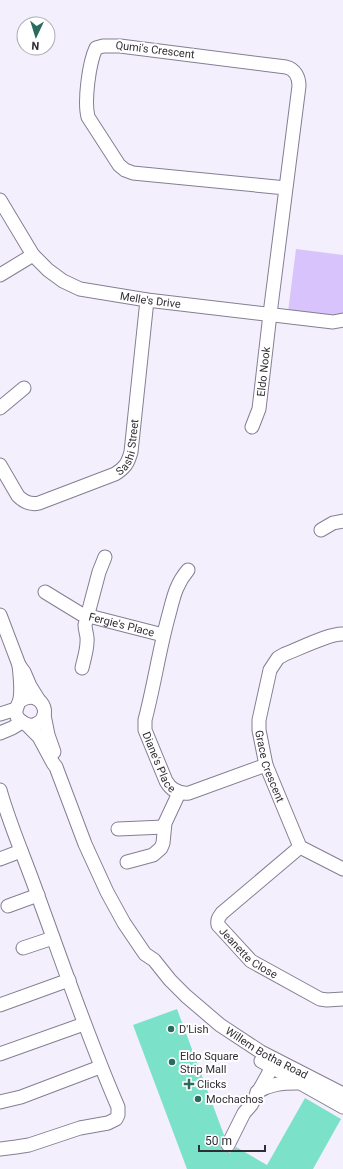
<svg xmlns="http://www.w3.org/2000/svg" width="343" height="1169" viewBox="0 0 343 1169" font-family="Roboto,sans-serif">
<rect width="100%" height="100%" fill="#f4effd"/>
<path fill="#d8c3fc" d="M296,249L343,255V313L337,315L288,312Z"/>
<path fill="#7be2c9" d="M177,1009L224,1135L220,1145L222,1150L225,1152L229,1153L233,1151L236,1147L267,1165L305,1098L341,1119L313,1169H187L133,1025Z"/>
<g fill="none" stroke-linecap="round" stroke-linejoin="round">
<g stroke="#857e93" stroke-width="15">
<g id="minor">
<path id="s1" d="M0,200L33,255L48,270L63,281L80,289L147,300L333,322L343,320"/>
<path d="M0,275L33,255"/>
<path d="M0,408L24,388"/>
<path id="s2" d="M252,427L259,409L270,314L299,86C299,77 295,69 286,67L120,46H103L96,48C89,63 84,101 88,117L119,165L125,170L133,173L286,188"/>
<path id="s3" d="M0,465L18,496C24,502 31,505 39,503L115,474C125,468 128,463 131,452L147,300"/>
<path d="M321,530L333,523L343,521"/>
<path id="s4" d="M188,570C175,585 173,600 168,618C159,651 154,686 145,720V730L166,781C171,790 179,794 189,793L266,765"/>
<path id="s5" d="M45,592L81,614L163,635"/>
<path d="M0,615L19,665L24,672L30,686L38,699"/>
<path id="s6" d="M343,634C330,633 299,649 285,654L278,658L270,670L259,720V730L266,765L300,847L343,869"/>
<path d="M19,665C20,676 22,688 20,699C19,704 15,708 16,714C17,718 20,721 24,723C27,725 32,726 36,724C54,717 41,687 20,701"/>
<path d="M82,668C84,659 87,650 87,642C88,636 85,631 85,625L99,572L105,557"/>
<path d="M0,714L16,709"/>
<path d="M44,715L48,735L54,752"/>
<path id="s7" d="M26,724L39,737L53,763L56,767L85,844L107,892L124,923L145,954L154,960L170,980L186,996L220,1025L261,1052L343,1094"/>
<path d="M0,733L12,728L22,722"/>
<path d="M0,790C10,826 26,861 38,896C64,967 88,1038 118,1107V1115L116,1119L108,1123L80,1128L29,1145L16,1147L0,1149"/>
<path d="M118,829L164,827"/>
<path id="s8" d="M300,847L222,913C219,917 217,919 218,925L251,961L320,999L327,1000L343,999"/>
<path d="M0,859L21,851"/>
<path d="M127,862L153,855L161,848L163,843L165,823L179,793"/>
<path d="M8,906L38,895"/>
<path d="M23,948L53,938"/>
<path d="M0,1005L69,980"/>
<path d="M0,1054L84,1024"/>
<path d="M261,1061L343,1107"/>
<path d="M257,1092C270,1084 282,1083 297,1083"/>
<path d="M0,1102L21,1097L100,1067"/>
<path d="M228,1145L244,1113L251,1105L276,1060"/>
</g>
</g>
<use href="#minor" stroke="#fff" stroke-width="13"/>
</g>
<g fill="#296c5d" stroke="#fff" stroke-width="1.5">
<circle cx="171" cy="1029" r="4"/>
<circle cx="172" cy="1062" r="4"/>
<path d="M187 1078h4v4h4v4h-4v4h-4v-4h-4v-4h4z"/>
<circle cx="198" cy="1099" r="4"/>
</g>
<g text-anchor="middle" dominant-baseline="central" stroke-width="4" stroke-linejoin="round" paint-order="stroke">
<g font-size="11" fill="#302d36" stroke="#fff">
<text transform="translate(155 50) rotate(7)">Qumi's Crescent</text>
<text stroke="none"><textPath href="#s1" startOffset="194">Melle's Drive</textPath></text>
<text stroke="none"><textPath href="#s2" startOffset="57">Eldo Nook</textPath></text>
<text stroke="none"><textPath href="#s3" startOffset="172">Sashi Street</textPath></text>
<text stroke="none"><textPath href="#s5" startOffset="84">Fergie's Place</textPath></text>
<text stroke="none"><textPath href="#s4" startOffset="202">Diane's Place</textPath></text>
<text stroke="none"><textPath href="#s6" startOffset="183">Grace Crescent</textPath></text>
<text stroke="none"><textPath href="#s8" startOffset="157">Jeanette Close</textPath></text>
<text stroke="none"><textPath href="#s7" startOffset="419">Willem Botha Road</textPath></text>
</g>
<g font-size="11" fill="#302d36" stroke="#fff" text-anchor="start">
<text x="179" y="1029">D'Lish</text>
<text x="180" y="1056">Eldo Square<tspan x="180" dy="13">Strip Mall</tspan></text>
<text x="197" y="1084">Clicks</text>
<text x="206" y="1099">Mochachos</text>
</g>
</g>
<g transform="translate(36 36) rotate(184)"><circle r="19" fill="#ffffff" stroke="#acabaf"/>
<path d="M0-3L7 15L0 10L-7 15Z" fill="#296c5d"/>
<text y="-6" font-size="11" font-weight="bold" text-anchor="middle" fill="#302d36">N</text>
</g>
<path d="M199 1145v6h66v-6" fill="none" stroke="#302d36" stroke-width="2"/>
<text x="205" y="1145" font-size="12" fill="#302d36" stroke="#ffffff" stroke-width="3" paint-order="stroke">50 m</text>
</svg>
